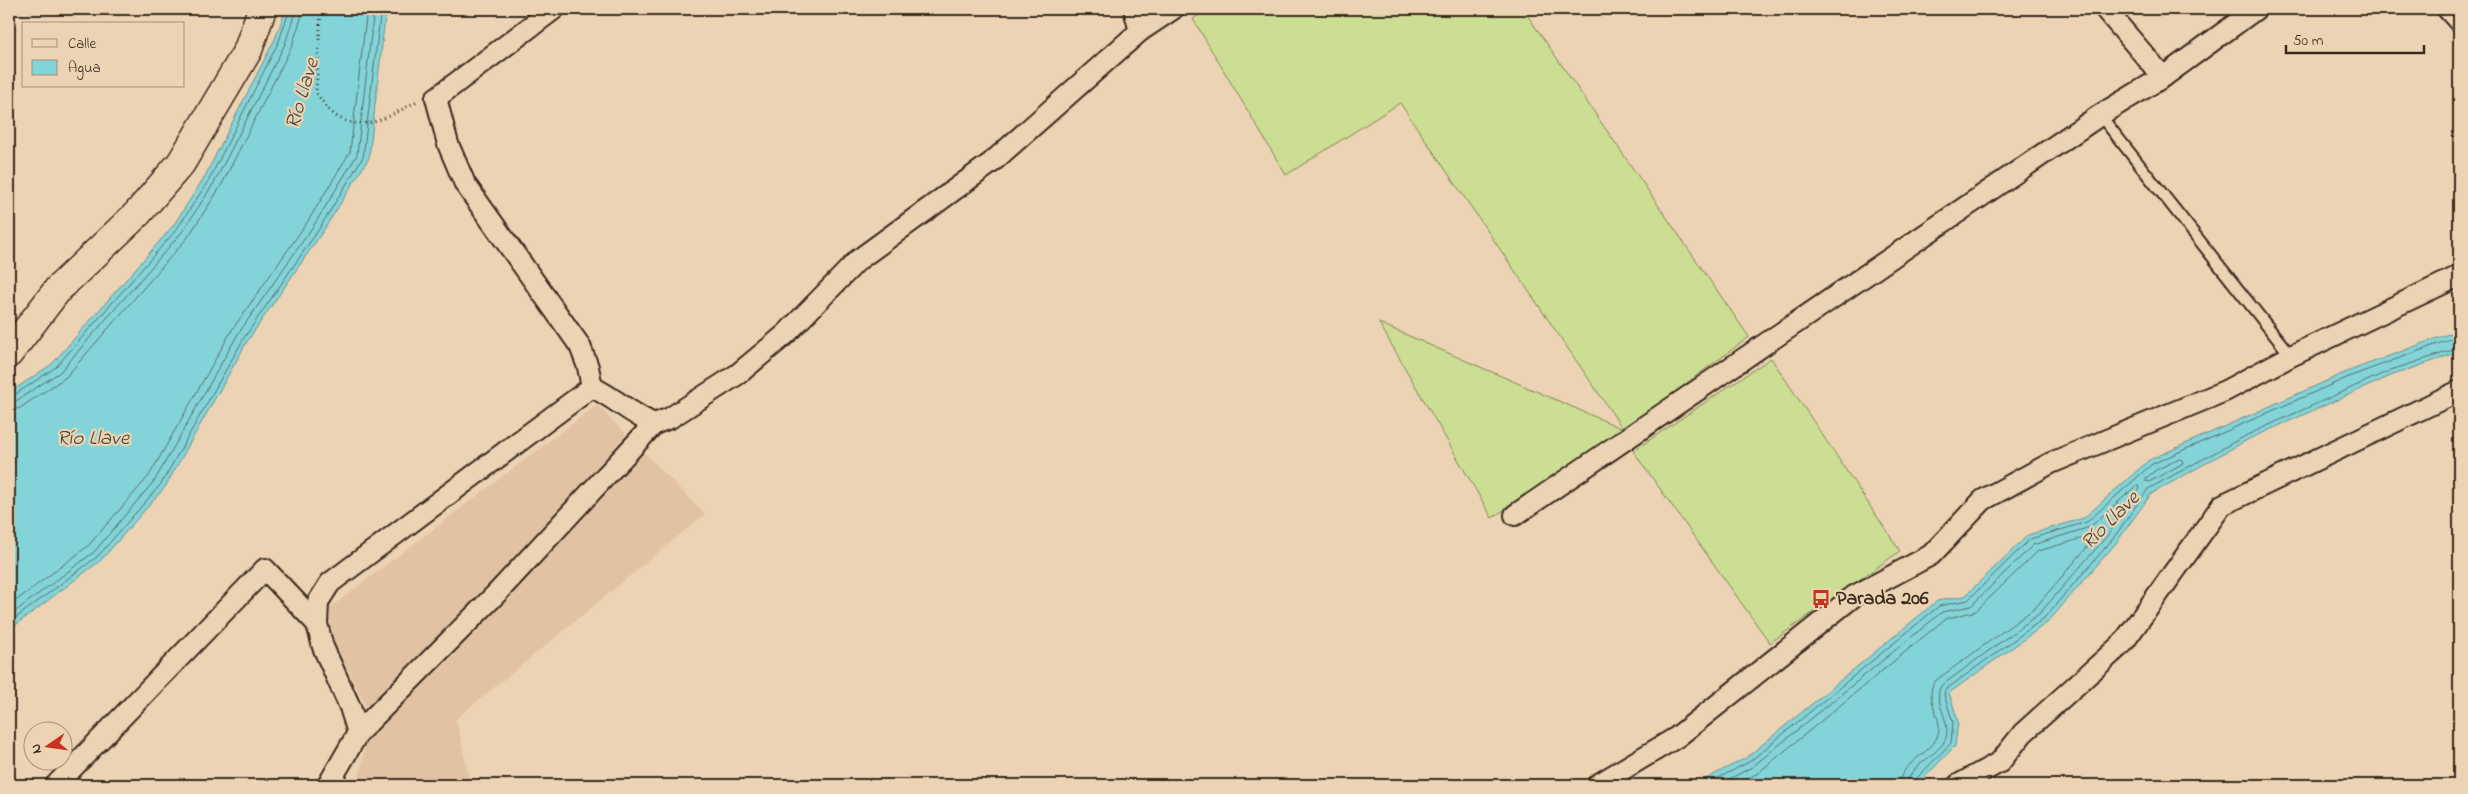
<svg xmlns="http://www.w3.org/2000/svg" width="2468" height="794" viewBox="0 0 2468 794" font-family="'Indie Flower',sans-serif">
<rect width="100%" height="100%" fill="#ebd3b3"/>
<filter id="ink" filterUnits="userSpaceOnUse"><feTurbulence type="fractalNoise" baseFrequency=".02" numOctaves="2"/><feDisplacementMap in="SourceGraphic" scale="10" xChannelSelector="R" yChannelSelector="G"/><feConvolveMatrix kernelMatrix="1 2 1 2 8 2 1 2 1" color-interpolation-filters="sRGB"/></filter>
<g filter="url(#ink)">
<path fill="#e1c3a4" d="M597,405L705,514L456,719L471,785H357L363,760L368,710L332,640L328,609Z"/>
<g fill="#cbde93" stroke="#838458">
<path d="M1207,9H1523L1749,337L1623,430L1492,518L1379,323L1623,429L1400,103L1286,175L1193,19Z"/>
<path d="M1771,358L1900,551L1770,643L1633,451Z"/>
</g>
<g fill="#83d4d9" stroke="#66908e">
<path d="M286,9H386L369,158L323,231L248,340L165,487L101,560L9,630V393L52,364L173,226L204,178L275,39Z"/>
<path d="M2459,330V352L2393,375L2249,439L2151,494L2116,543L2048,622L1949,693L1958,721L1955,746L1918,784L1694,785L1746,758L1937,601L1965,596L2028,535L2084,518L2149,460L2349,371Z"/>
</g>
<g fill="none" stroke-linecap="round" stroke-linejoin="round">
<g stroke="#586e69" stroke-width="1">
<path d="M9,397L13,396L56,367L177,229L209,180L279,41L290,9"/>
<path d="M9,403L16,401L60,372L182,232L214,183L285,44L296,9"/>
<path d="M9,411L20,408L66,377L188,237L221,186L292,46L304,9"/>
<path d="M2180,459L2183,461L2182,464L2149,482L2146,481V478L2156,470Z"/>
<path d="M9,606L88,546L149,476L232,330L308,221L350,152L367,9"/>
<path d="M9,616L94,552L155,480L238,334L314,225L357,155L374,9"/>
<path d="M9,623L98,556L161,484L244,338L319,229L363,157L381,9"/>
<path d="M1705,785L1749,762L1939,606L1968,600L2030,539L2087,522L2152,464L2351,376L2459,336"/>
<path d="M1718,785L1752,767L1942,612L1971,606L2033,545L2090,527L2136,486H2139L2140,489L2107,536L2040,613L1941,686C1931,702 1955,723 1944,742C1935,757 1908,767 1907,785"/>
<path d="M1735,785L1758,773L1945,619L1976,611L2038,551L2094,535V539L2035,608L1935,681C1922,700 1946,718 1937,737C1930,755 1900,762 1899,785"/>
<path d="M1913,785L1915,780L1951,743L1953,722L1944,695L1945,690L2044,618L2112,540L2148,489L2247,435L2391,370L2459,348"/>
</g>
<g stroke="#3b2a1e" stroke-width="14">
<g id="lane">
<path d="M2441,9L2459,29"/>
<path d="M2100,115L2291,356"/>
</g>
</g>
<g stroke="#3b2a1e" stroke-width="24">
<g id="street">
<path d="M554,9L436,98L448,144L465,184L580,346L588,367L592,387"/>
<path d="M1134,9L1140,31"/>
<path d="M2105,9L2163,77"/>
<path d="M592,387C615,398 631,414 654,424L670,418L738,374L786,334L858,260L991,163L1140,31L1173,9"/>
<path d="M1515,515L2100,115L2163,77L2256,9"/>
<path d="M358,733L497,593L654,424"/>
<path d="M56,785L265,569L317,624"/>
<path d="M328,785L358,733L350,707L323,647L317,624L318,602L330,583L592,387"/>
<path d="M1597,785L1677,737L1854,596L1931,555L1983,500L2051,463L2225,391L2291,356L2459,276"/>
<path d="M1958,785L2000,762L2023,733L2123,643L2222,505L2459,391"/>
</g>
</g>
<g stroke="#3b2a1e" stroke-width="31">
<path id="secondary" d="M9,353L59,288L137,214L181,163L248,50L262,9"/>
</g>
<path stroke="#3b2a1e" stroke-width="3" stroke-dasharray="1 4" stroke-linecap="butt" d="M321,9L316,93C322,100 328,111 336,116C367,135 391,114 418,101"/>
<use href="#lane" stroke="#ebd3b3" stroke-width="10"/>
<use href="#street" stroke="#ebd3b3" stroke-width="20"/>
<use href="#secondary" stroke="#ebd3b3" stroke-width="28"/>
</g>
</g>
<defs>
<g id="bus-bare" transform="scale(1.5)"><path d="M-5-6H5V4H4V6H2V4H-2V6H-4V4H-5ZM-3.5-4V0h7V-4ZM-3.5 1.2v1.5H-2V1.2ZM2 1.2v1.5H3.5V1.2Z" fill="#c8321e" stroke="#ebd3b3" stroke-width="2.5" paint-order="stroke"/></g>
</defs>
<g fill-rule="evenodd">
<use href="#bus-bare" x="1821" y="599"/>
</g>
<g text-anchor="middle" dominant-baseline="central" stroke-width="4.5" stroke-linejoin="round" paint-order="stroke">
<g font-size="20" font-weight="bold" fill="#3b2a1e" stroke="#ebd3b3" text-anchor="start">
<text x="1836" y="599">Parada 206</text>
</g>
<g font-size="21" font-style="italic" fill="#46443a" stroke="#ebd3b3">
<text transform="translate(303 94) rotate(-73)">Río Llave</text>
<text x="93" y="439">Río Llave</text>
<text transform="translate(2111 521) rotate(-45)">Río Llave</text>
</g>
</g>
<rect width="2468" height="794" fill="none" stroke="#ebd3b3" stroke-width="30"/>
<rect x="15" y="15" width="2438" height="764" fill="none" stroke="#3b2a1e" stroke-width="2" filter="url(#ink)"/>
<rect x="22" y="22" width="162" height="65" fill="#ebd3b3" stroke="#a58f77"/>
<rect x="32" y="39" width="25" height="8" fill="#ebd3b3" stroke="#a58f77"/>
<text x="68" y="48" font-size="15" fill="#3b2a1e">Calle</text>
<rect x="32" y="60" width="25" height="15" fill="#83d4d9" stroke="#a58f77"/>
<text x="68" y="72" font-size="15" fill="#3b2a1e">Agua</text>
<g transform="translate(48 746) rotate(257)"><circle r="24" fill="#ebd3b3" stroke="#a58f77"/>
<path d="M0-4L9 19L0 12L-9 19Z" fill="#c8321e"/>
<text y="-8" font-size="14" font-weight="bold" text-anchor="middle" fill="#3b2a1e">N</text>
</g>
<path d="M2286 45v8h138v-8" fill="none" stroke="#3b2a1e" stroke-width="2.5"/>
<text x="2293" y="45" font-size="15" fill="#3b2a1e" stroke="#ebd3b3" stroke-width="4" paint-order="stroke">50 m</text>
</svg>
